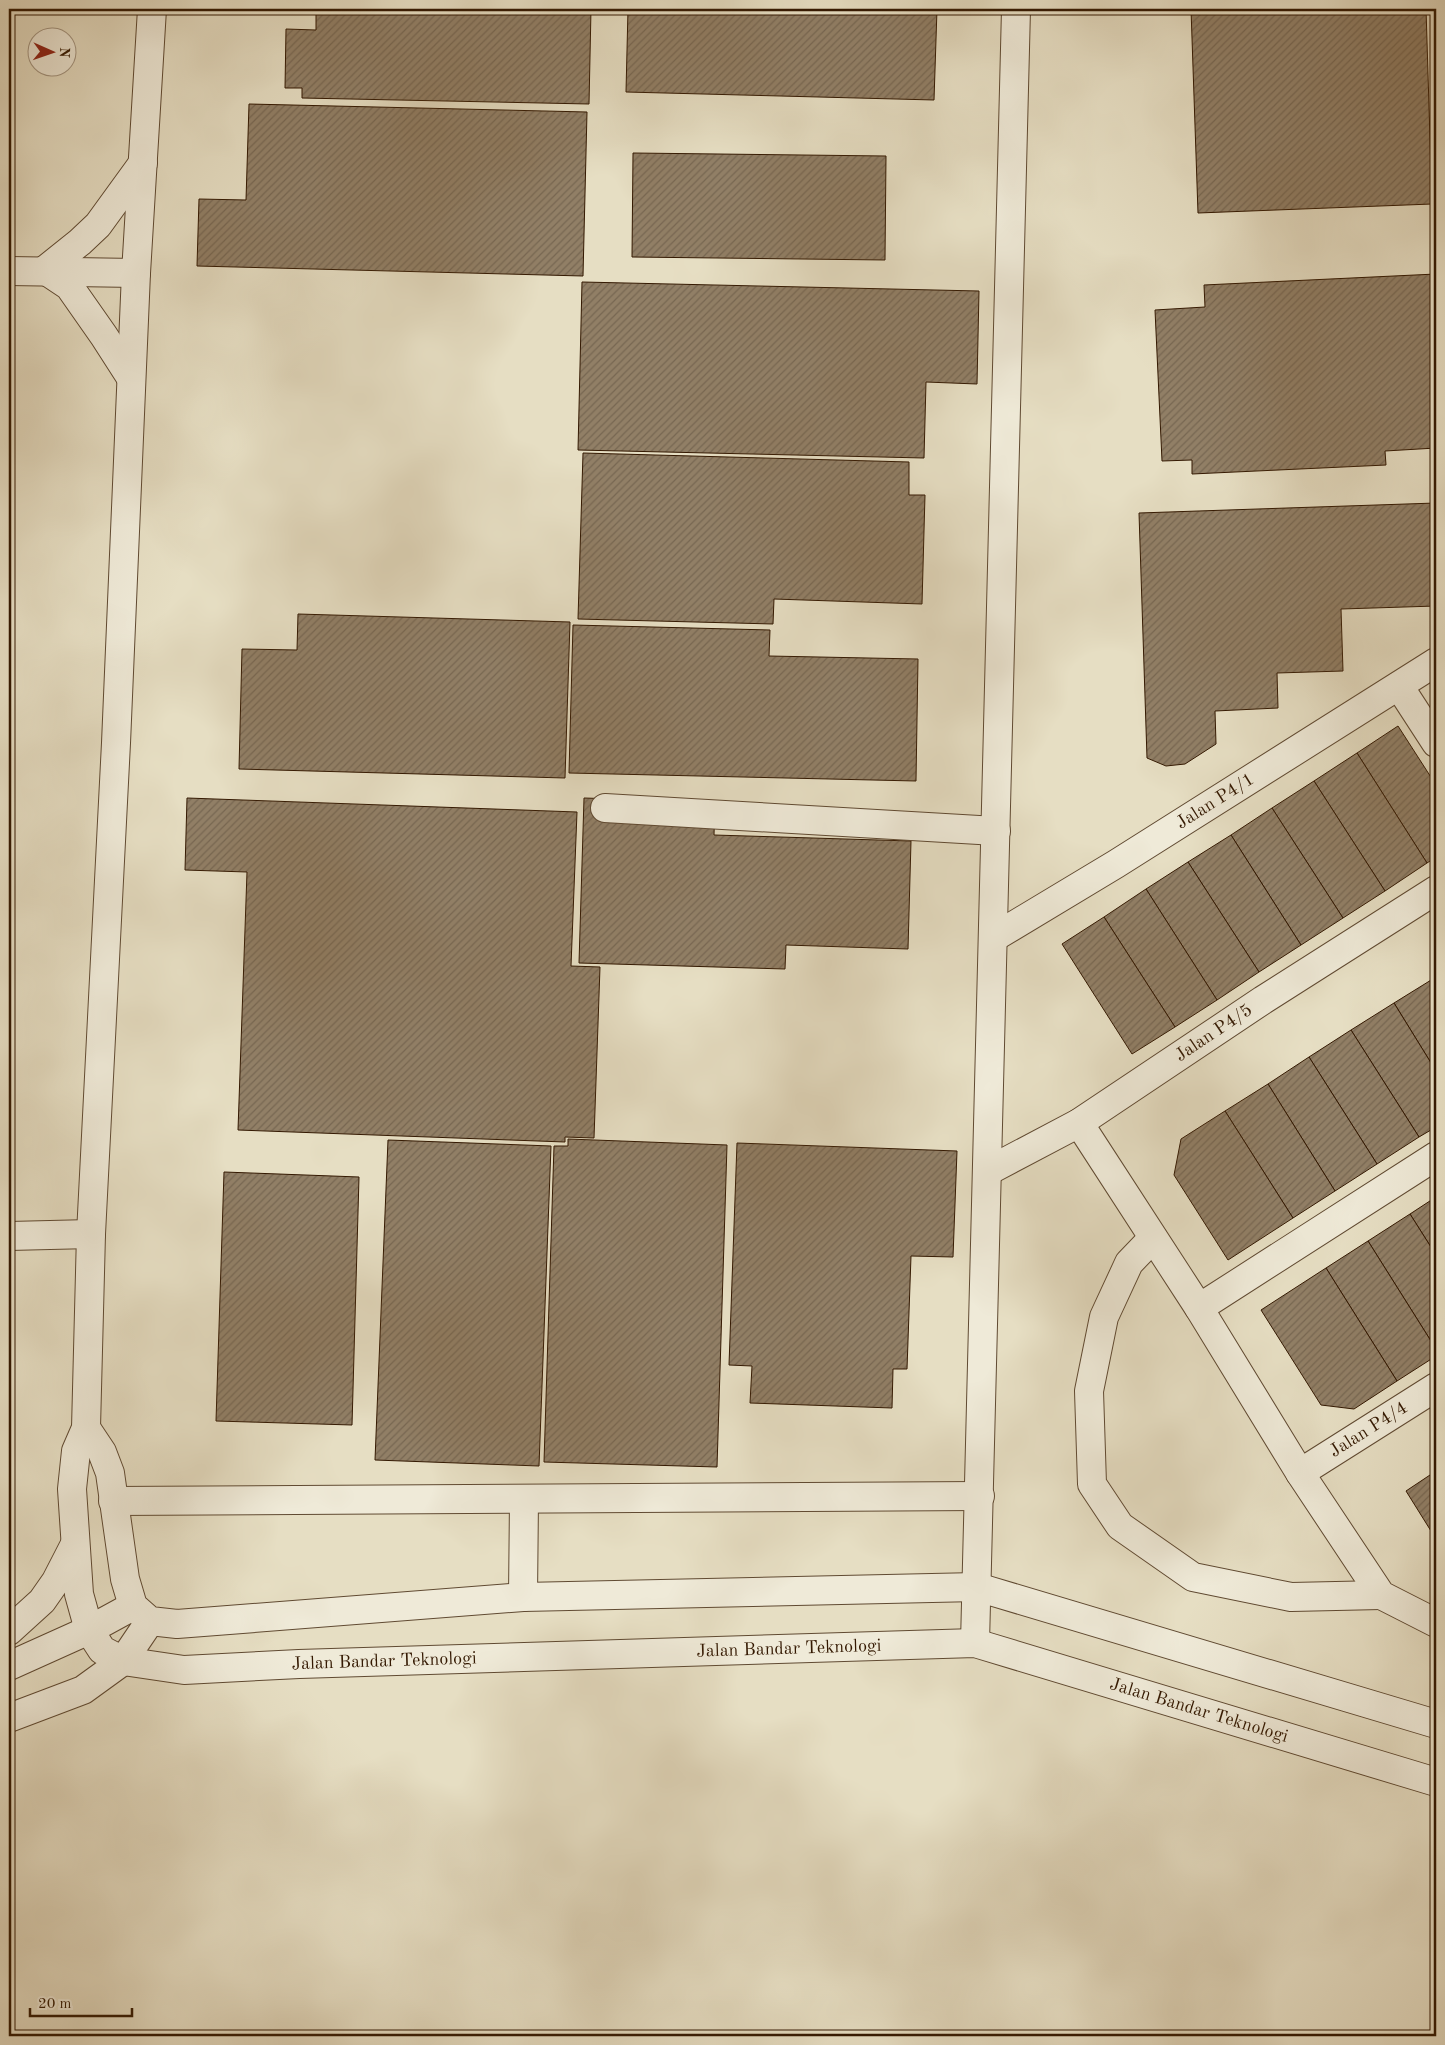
<svg xmlns="http://www.w3.org/2000/svg" width="1445" height="2045" viewBox="0 0 1445 2045" font-family="'Old Standard TT',serif">
<defs>
<pattern id="building-hatch" width="6" height="6" patternUnits="userSpaceOnUse" patternTransform="scale(1.25)"><rect width="6" height="6" fill="#917f66"/><path d="M-1 1l2-2M0 6l6-6M5 7l2-2" fill="none" stroke="#776752"/></pattern>
</defs>
<rect width="100%" height="100%" fill="#e6dec3"/>
<filter id="stains"><feTurbulence type="fractalNoise" baseFrequency=".004" numOctaves="4"/><feColorMatrix values="0 0 0 0 .2 0 0 0 0 .09 0 0 0 0 .02 0 0 0 .5 -.17"/></filter>
<radialGradient id="worn" r=".72"><stop offset=".6" stop-color="#630" stop-opacity="0"/><stop offset="1" stop-color="#630" stop-opacity=".3"/></radialGradient>
<g fill="url(#building-hatch)" stroke="#341902">
<path d="M316,9H591L589,104L302,98V88H285L286,29L316,30Z"/>
<path d="M628,9H937L934,100L626,92Z"/>
<path d="M1191,9H1426L1432,204L1198,213Z"/>
<path d="M249,104L587,112L583,276L197,266L199,199L246,200Z"/>
<path d="M633,153L886,156L885,260L632,257Z"/>
<path d="M1436,274V448L1385,451L1386,465L1192,474V460L1162,461L1155,310L1205,307L1204,285Z"/>
<path d="M582,282L979,291L977,384L926,382L924,458L578,450Z"/>
<path d="M583,453L909,462V495H925L922,604L774,599L773,624L578,619Z"/>
<path d="M1436,503V606L1341,609L1343,671L1277,673L1278,708L1215,711L1216,744L1185,764L1166,766L1147,758L1139,513Z"/>
<path d="M298,614L570,622L565,778L239,769L242,649L297,650Z"/>
<path d="M573,625L770,630L769,656L918,659L916,781L569,773Z"/>
<path d="M1398,726L1436,785V857L1427,863L1357,753Z"/>
<path d="M1357,753L1427,863L1385,891L1314,781Z"/>
<path d="M1314,781L1385,891L1343,918L1272,808Z"/>
<path d="M187,798L577,812L571,966L600,967L594,1138L565,1137V1142L238,1130L247,872L185,870Z"/>
<path d="M584,798L715,802L714,835L911,841L908,949L786,945L785,969L579,963Z"/>
<path d="M1272,808L1343,918L1301,945L1231,835Z"/>
<path d="M1231,835L1301,945L1259,972L1188,862Z"/>
<path d="M1188,862L1259,972L1217,1000L1146,889Z"/>
<path d="M1146,889L1217,1000L1175,1027L1104,917Z"/>
<path d="M1104,917L1175,1027L1132,1054L1062,944Z"/>
<path d="M1436,977V1071L1394,1003Z"/>
<path d="M1394,1003L1436,1071V1127L1419,1137L1351,1030Z"/>
<path d="M1351,1030L1419,1137L1377,1164L1309,1057Z"/>
<path d="M1309,1057L1377,1164L1335,1191L1268,1084Z"/>
<path d="M1268,1084L1335,1191L1293,1218L1225,1111Z"/>
<path d="M1225,1111L1293,1218L1228,1260L1174,1175L1181,1139Z"/>
<path d="M568,1139L727,1145L717,1467L544,1462L554,1146H568Z"/>
<path d="M388,1140L551,1146L539,1466L375,1460Z"/>
<path d="M737,1143L957,1151L953,1257L911,1256L907,1369H893L892,1408L750,1403L752,1366L729,1365Z"/>
<path d="M224,1172L359,1177L352,1425L216,1421Z"/>
<path d="M1436,1197V1255L1410,1214Z"/>
<path d="M1410,1214L1436,1255V1349L1368,1241Z"/>
<path d="M1368,1241L1436,1349V1356L1397,1381L1326,1268Z"/>
<path d="M1326,1268L1397,1381L1354,1409L1321,1405L1261,1310Z"/>
<path d="M1436,1471V1539L1406,1491Z"/>
</g>
<g fill="none" stroke-linecap="round" stroke-linejoin="round">
<g stroke="#604a32" stroke-width="30">
<g id="minor">
<path id="s1" d="M152,9L136,273L116,743L91,1234L86,1428L76,1451L72,1489L79,1594L89,1630L102,1650L123,1661L184,1670L299,1664L975,1643L1436,1782"/>
<path d="M9,271L136,273"/>
<path d="M131,378L104,336L69,286L45,270L80,242L98,225L143,163"/>
<path d="M1399,686L1436,743"/>
<path d="M605,808L996,831"/>
<path id="s2" d="M993,938L1116,864L1436,662"/>
<path d="M1079,1123L1199,1308L1300,1473L1381,1595L1436,1623"/>
<path id="s3" d="M988,1171L1079,1123L1263,1000L1436,890"/>
<path d="M9,1236L91,1234"/>
<path d="M1153,1238L1129,1263L1104,1317L1089,1391L1092,1484L1120,1526L1193,1577L1291,1597L1381,1595"/>
<path d="M1199,1308L1436,1156"/>
<path d="M86,1428L102,1452L110,1473L125,1579L133,1606L150,1621L177,1624L523,1597L977,1587L1436,1724"/>
<path id="s4" d="M1300,1473L1436,1387"/>
<path d="M113,1501L980,1496"/>
<path d="M523,1597L524,1499"/>
<path d="M9,1631L42,1601L56,1581L75,1544"/>
<path d="M975,1643L1016,9"/>
<path d="M9,1666L89,1630L133,1606"/>
<path d="M9,1718L83,1690L123,1661L150,1621"/>
</g>
</g>
<use href="#minor" stroke="#efead8" stroke-width="28"/>
</g>
<g text-anchor="middle" dominant-baseline="central" stroke-width="5" stroke-linejoin="round" paint-order="stroke">
<g font-size="18" fill="#341902" stroke="#efead8">
<text stroke="none"><textPath href="#s2" startOffset="261">Jalan P4/1</textPath></text>
<text stroke="none"><textPath href="#s3" startOffset="265">Jalan P4/5</textPath></text>
<text stroke="none"><textPath href="#s4" startOffset="81">Jalan P4/4</textPath></text>
<text stroke="none"><textPath href="#s1" startOffset="2341">Jalan Bandar Teknologi</textPath></text>
<text stroke="none"><textPath href="#s1" startOffset="1936">Jalan Bandar Teknologi</textPath></text>
<text stroke="none"><textPath href="#s1" startOffset="2761">Jalan Bandar Teknologi</textPath></text>
</g>
</g>
<rect width="1445" height="2045" fill="none" stroke="#e6dec3" stroke-width="30"/>
<rect x="10" y="10" width="1425" height="2025" fill="none" stroke="#341902" stroke-width="2.5"/>
<rect x="15" y="15" width="1415" height="2015" fill="none" stroke="#341902"/>
<g transform="translate(52 52) rotate(92)"><circle r="24" fill="#efead8" stroke="#a49682"/>
<path d="M0-4L9 19L0 12L-9 19Z" fill="#8f2418"/>
<text y="-8" font-size="14" font-weight="bold" text-anchor="middle" fill="#341902">N</text>
</g>
<path d="M30 2008v8h102v-8" fill="none" stroke="#341902" stroke-width="2.5"/>
<text x="38" y="2008" font-size="15" fill="#341902" stroke="#efead8" stroke-width="4" paint-order="stroke">20 m</text>
<rect width="100%" height="100%" filter="url(#stains)"/>
<rect width="100%" height="100%" fill="url(#worn)"/>
</svg>
